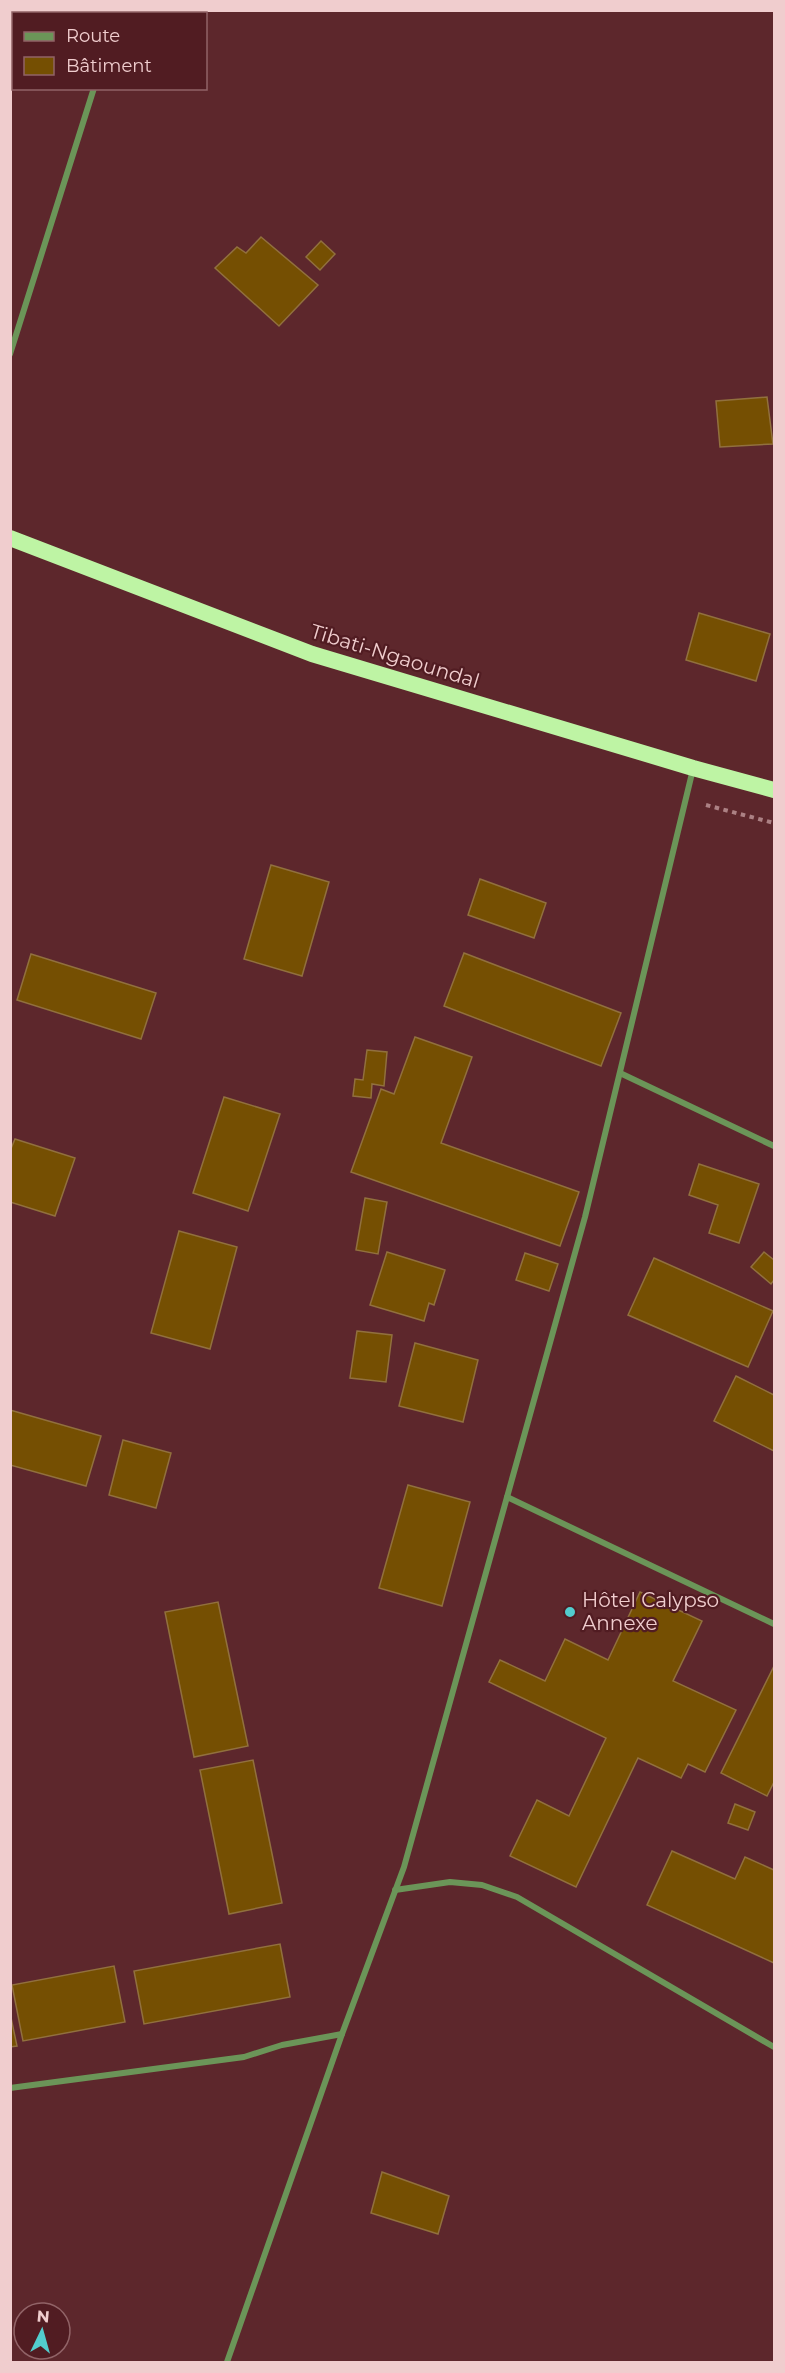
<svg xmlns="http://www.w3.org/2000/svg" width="785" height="2373" viewBox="0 0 785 2373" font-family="Montserrat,sans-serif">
<rect width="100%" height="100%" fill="#5d272c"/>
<g fill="#754f02" stroke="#91703e" stroke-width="1.5">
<path d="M261,237L318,285L279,326L215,268L237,247L246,253Z"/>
<path d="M321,241L335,254L320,270L306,257Z"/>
<path d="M767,397L773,444L720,447L716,401Z"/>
<path d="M699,613L770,634L756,681L686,660Z"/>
<path d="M271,865L329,882L302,976L244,959Z"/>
<path d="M480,879L546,903L534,938L468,915Z"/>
<path d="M464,953L621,1013L601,1066L444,1006Z"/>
<path d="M31,954L156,993L141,1039L17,1000Z"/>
<path d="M415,1037L472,1057L441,1143L579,1192L560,1246L351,1172L381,1089L394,1094Z"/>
<path d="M367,1050L387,1052L384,1086L372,1084L371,1098L353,1096L355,1079L363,1080Z"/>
<path d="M224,1097L280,1114L248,1211L193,1193Z"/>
<path d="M15,1139L75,1158L55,1216L10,1202V1151Z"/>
<path d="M699,1164L759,1184L739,1243L709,1233L718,1205L689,1195Z"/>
<path d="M365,1198L387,1202L378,1254L356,1250Z"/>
<path d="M179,1231L237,1247L210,1349L151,1333Z"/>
<path d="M387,1252L445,1270L434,1305L429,1303L424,1321L370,1305Z"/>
<path d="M764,1252L774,1260V1280L771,1284L751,1267Z"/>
<path d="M525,1253L558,1264L549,1291L516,1280Z"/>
<path d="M654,1258L773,1311L748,1367L628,1315Z"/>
<path d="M357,1331L392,1335L386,1382L350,1378Z"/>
<path d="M415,1343L478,1360L463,1422L399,1406Z"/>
<path d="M736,1376L774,1395V1451L714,1421Z"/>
<path d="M10,1410L101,1436L86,1486L10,1465Z"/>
<path d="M123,1440L171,1453L156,1508L109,1495Z"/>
<path d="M408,1485L470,1502L442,1606L379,1588Z"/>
<path d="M640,1592L702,1621L673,1681L736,1710L705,1772L688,1764L681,1778L638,1758L576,1887L510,1856L537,1800L569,1816L606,1738L489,1682L500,1660L545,1681L565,1639L608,1660Z"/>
<path d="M218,1602L248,1746L194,1757L165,1612Z"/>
<path d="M774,1666V1782L767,1796L721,1773Z"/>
<path d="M253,1760L282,1903L229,1914L200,1770Z"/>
<path d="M735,1804L755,1812L748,1830L728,1823Z"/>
<path d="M672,1851L735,1879L745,1857L774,1870V1963L647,1905Z"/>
<path d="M280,1944L290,1997L144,2024L134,1971Z"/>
<path d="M114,1966L125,2022L23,2041L12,1985Z"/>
<path d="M10,2013L17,2046L10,2047Z"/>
<path d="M382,2172L449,2196L438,2234L371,2213Z"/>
</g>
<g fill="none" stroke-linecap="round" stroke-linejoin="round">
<path stroke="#ac8184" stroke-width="4" stroke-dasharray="4.5 4.5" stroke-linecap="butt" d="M706,805L774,823"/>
<g stroke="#6b9558" stroke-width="6">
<path d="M121,14L122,10"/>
<path d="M10,354L94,88"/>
<path d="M620,1073L774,1146"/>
<path d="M507,1497L774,1624"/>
<path d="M395,1890L450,1882L482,1885L517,1897L774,2047"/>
<path d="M10,2088L244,2057L282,2045L342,2034"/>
<path d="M227,2362L342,2034L404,1867L585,1217L693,769"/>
</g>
<path stroke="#bef4a4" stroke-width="16" d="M10,538L312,654L693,768L774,790"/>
</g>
<circle fill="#52cdce" stroke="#511c22" stroke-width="2" cx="570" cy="1612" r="6"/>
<g text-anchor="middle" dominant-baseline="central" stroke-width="4.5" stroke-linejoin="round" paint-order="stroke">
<g font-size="20" fill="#f0cdce" stroke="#511c22">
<text transform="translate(395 656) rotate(17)">Tibati-Ngaoundal</text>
</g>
<g font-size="20" fill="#f0cdce" stroke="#511c22" text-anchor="start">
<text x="582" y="1600">Hôtel Calypso<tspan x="582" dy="23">Annexe</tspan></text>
</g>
</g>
<rect width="785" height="2373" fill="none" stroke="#f0cdce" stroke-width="24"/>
<rect x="12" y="12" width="195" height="78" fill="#511c22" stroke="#916367" stroke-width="1.5"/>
<rect x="24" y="32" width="30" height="9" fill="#6b9558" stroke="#916367" stroke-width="1.5"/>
<text x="66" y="42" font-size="18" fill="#f0cdce">Route</text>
<rect x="24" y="57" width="30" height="18" fill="#754f02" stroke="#916367" stroke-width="1.5"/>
<text x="66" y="72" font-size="18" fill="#f0cdce">Bâtiment</text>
<g transform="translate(42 2331) rotate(5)"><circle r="28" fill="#511c22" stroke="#916367" stroke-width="1.5"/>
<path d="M0-4.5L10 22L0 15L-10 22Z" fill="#52cdce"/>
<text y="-9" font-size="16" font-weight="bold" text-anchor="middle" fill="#f0cdce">N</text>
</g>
</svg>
